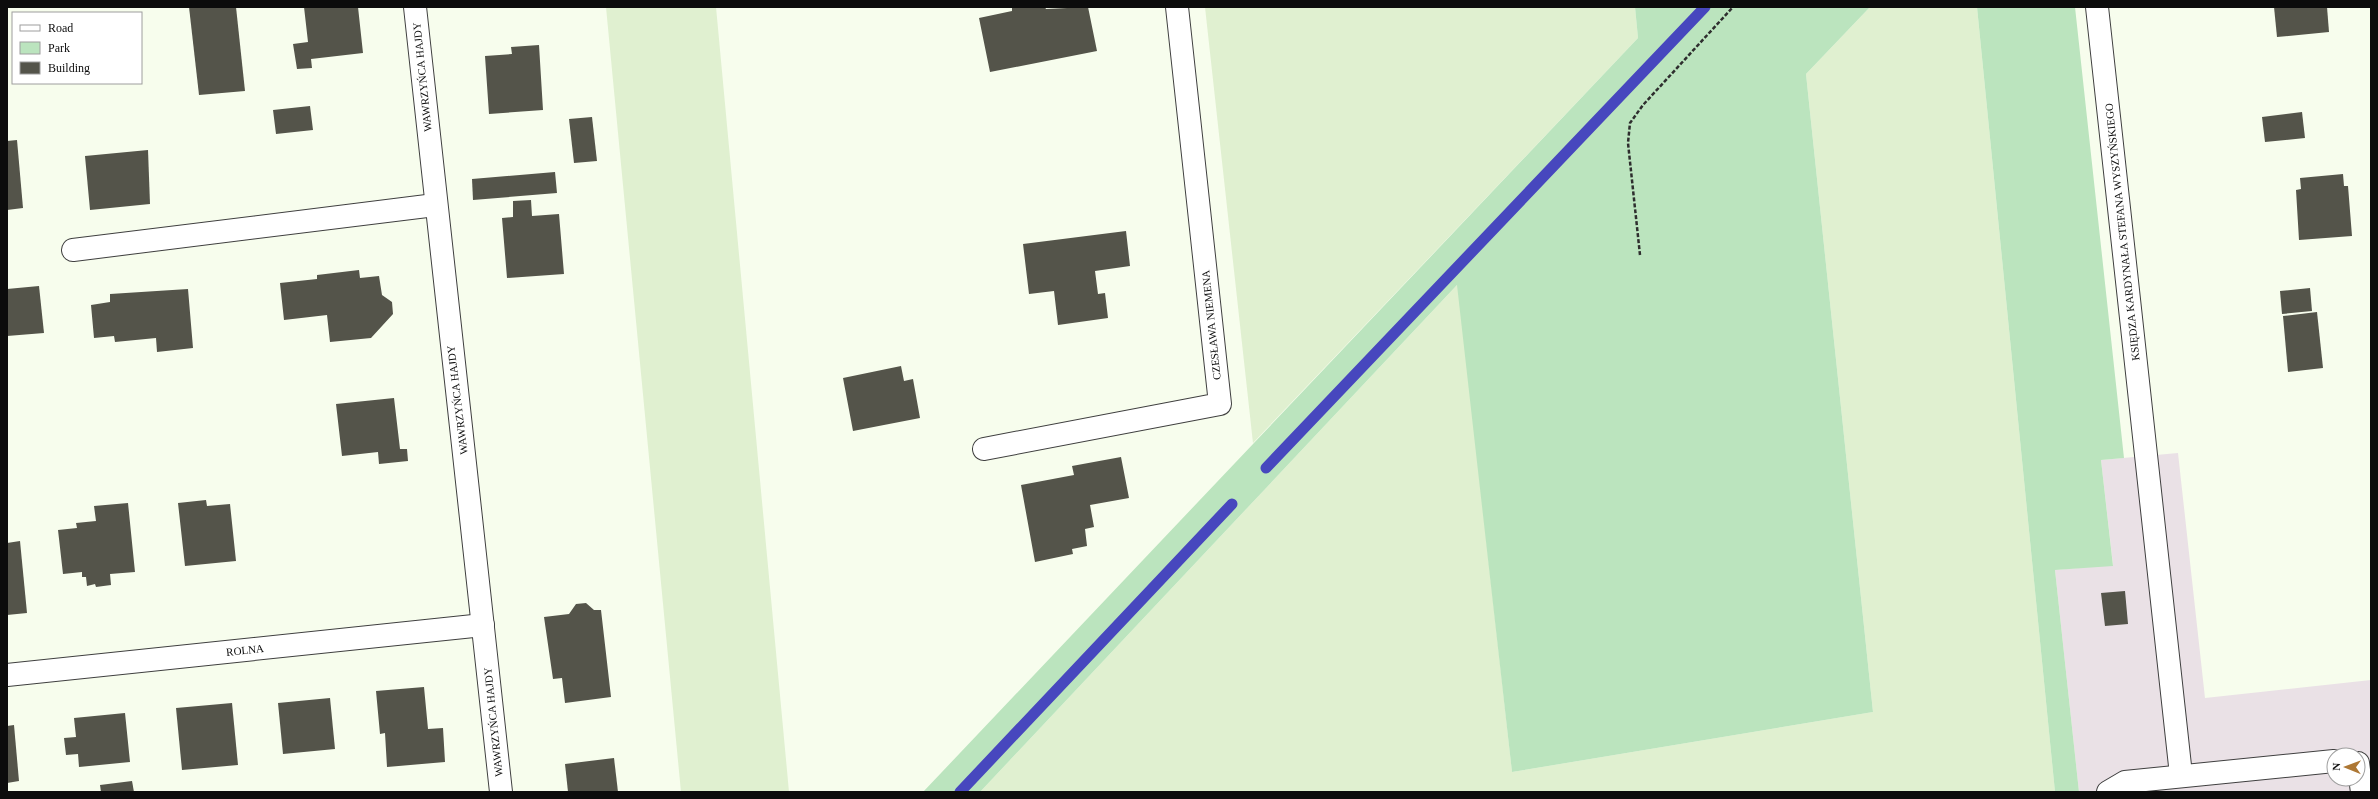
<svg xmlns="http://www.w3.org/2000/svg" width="2378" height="799" viewBox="0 0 2378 799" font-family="Georgia,serif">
<rect width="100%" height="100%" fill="#f7fded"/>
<path fill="#eae1e6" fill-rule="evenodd" d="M2178,453L2205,698L2371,680V792H2079L2055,570L2113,565L2101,460ZM2334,755H2358V779H2334Z"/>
<g fill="#e0f0d0">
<path d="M606,7H716L789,792H681Z"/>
<path d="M1205,7H1635L1638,38L1253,443Z"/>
<path d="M1870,7H1977L2055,792H980L1458,284L1512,772L1873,712L1806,74Z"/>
</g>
<g fill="#bbe4be">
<path d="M1635,7H1870L1806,74L1873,712L1512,772L1457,285L980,792H923L1638,38Z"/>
<path d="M1977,7H2075L2124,458L2101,460L2113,566L2055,570L2079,792H2055Z"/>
</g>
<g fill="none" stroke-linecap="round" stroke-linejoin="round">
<g stroke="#4747be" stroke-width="11">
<path d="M1266,468L1705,7"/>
<path d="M960,792L1232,504"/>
</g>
</g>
<g fill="#54544a">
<path d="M189,7H236L245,91L199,95Z"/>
<path d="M304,7H358L363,53L311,59L312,68L297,69L293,44L308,42Z"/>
<path d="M1012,7H1045L1046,9L1088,7L1097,51L990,72L979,18L1012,11Z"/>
<path d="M2274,7H2327L2329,32L2277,37Z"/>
<path d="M539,45L543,110L489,114L485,56L512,54L511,47Z"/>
<path d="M310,106L313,130L276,134L273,110Z"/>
<path d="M2302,112L2305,138L2265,142L2262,117Z"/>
<path d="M592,117L597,161L574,163L569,119Z"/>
<path d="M17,140L23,208L7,210V141Z"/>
<path d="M148,150L150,204L90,210L85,156Z"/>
<path d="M555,172L557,193L473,200L472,179Z"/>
<path d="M2343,174L2344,186H2348L2352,236L2299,240L2296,190L2301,189L2300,178Z"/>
<path d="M531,200L532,216L559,214L564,274L507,278L502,218L513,217V201Z"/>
<path d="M1126,231L1130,266L1095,271L1098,294L1105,293L1108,318L1058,325L1054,291L1029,294L1023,244Z"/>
<path d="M359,270L360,278L379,276L382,295L392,302L393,314L371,338L330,342L327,315L284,320L280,283L317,279V275Z"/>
<path d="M39,286L44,333L7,336V289Z"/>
<path d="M2310,288L2312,311L2282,314L2280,291Z"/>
<path d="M188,289L193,348L157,352L156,338L115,342L114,336L94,338L91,305L110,302V294Z"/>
<path d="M2317,312L2323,368L2288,372L2283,316Z"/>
<path d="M901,366L904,381L913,379L920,418L853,431L843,378Z"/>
<path d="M394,398L400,449H407L408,461L379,464L378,452L342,456L336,404Z"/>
<path d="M1121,457L1129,498L1090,505L1094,527L1085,529L1087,546L1072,549L1073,554L1035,562L1021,485L1074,475L1072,466Z"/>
<path d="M206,500L207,506L230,504L236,561L185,566L178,503Z"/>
<path d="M128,503L135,572L110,574L111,585L96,587L95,584L87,586L86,577H82V572L63,574L58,530L77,528L76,523L96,521L94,506Z"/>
<path d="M20,541L27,613L7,615V543Z"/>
<path d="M2125,591L2128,624L2105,626L2101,593Z"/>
<path d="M586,603L594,610H601L611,697L565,703L562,678L553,679L544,617L569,614L576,604Z"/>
<path d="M424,687L428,729L443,728L445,762L387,767L385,733L380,734L376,691Z"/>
<path d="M330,698L335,749L283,754L278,703Z"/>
<path d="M232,703L238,765L182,770L176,708Z"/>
<path d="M125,713L130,762L79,767L78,754L66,755L64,738L76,737L74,718Z"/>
<path d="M14,725L19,781L7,783V726Z"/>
<path d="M614,758L618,792H568L565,764Z"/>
<path d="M132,781L134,792H101L100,785Z"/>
</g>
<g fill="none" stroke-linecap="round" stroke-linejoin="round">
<g stroke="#3f3f3f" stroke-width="24">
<g id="minor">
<path d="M415,7L501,792"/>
<path d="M2097,7L2181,775"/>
<path d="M73,250L435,205"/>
<path d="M984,449L1220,404L1177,7"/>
<path d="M7,675L483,625"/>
<path d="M2358,763L2362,792"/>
<path d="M2108,792L2125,782L2334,761"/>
</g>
</g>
<path stroke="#2e2e2e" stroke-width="2.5" stroke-dasharray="4 2" stroke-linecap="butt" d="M1640,255L1628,143L1630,123L1643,105L1733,7"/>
<use href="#minor" stroke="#fff" stroke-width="22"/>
</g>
<g text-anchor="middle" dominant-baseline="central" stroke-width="4" stroke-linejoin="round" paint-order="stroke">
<g font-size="11" fill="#0c0c0c" stroke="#fff">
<text transform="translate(422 77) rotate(-96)">WAWRZYŃCA HAJDY</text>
<text transform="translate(2122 232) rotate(-96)">KSIĘDZA KARDYNAŁA STEFANA WYSZYŃSKIEGO</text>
<text transform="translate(1211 325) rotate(-96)">CZESŁAWA NIEMENA</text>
<text transform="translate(457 400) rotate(-97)">WAWRZYŃCA HAJDY</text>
<text transform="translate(245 650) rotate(-6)">ROLNA</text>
<text transform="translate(493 722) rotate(-96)">WAWRZYŃCA HAJDY</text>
</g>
</g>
<rect width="2378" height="799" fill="none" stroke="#0c0c0c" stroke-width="16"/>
<rect x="12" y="12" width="130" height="72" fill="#ffffff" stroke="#9e9e9e"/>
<rect x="20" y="25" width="20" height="6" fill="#ffffff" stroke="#9e9e9e"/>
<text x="48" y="32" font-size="12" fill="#0c0c0c">Road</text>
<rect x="20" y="42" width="20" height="12" fill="#bbe4be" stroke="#9e9e9e"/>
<text x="48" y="52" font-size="12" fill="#0c0c0c">Park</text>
<rect x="20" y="62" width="20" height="12" fill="#54544a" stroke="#9e9e9e"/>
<text x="48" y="72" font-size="12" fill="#0c0c0c">Building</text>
<g transform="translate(2346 767) rotate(271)"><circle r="19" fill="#ffffff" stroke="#9e9e9e"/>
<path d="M0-3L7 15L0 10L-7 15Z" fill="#ad7734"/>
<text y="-6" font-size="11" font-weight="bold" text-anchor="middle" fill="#0c0c0c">N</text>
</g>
</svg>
